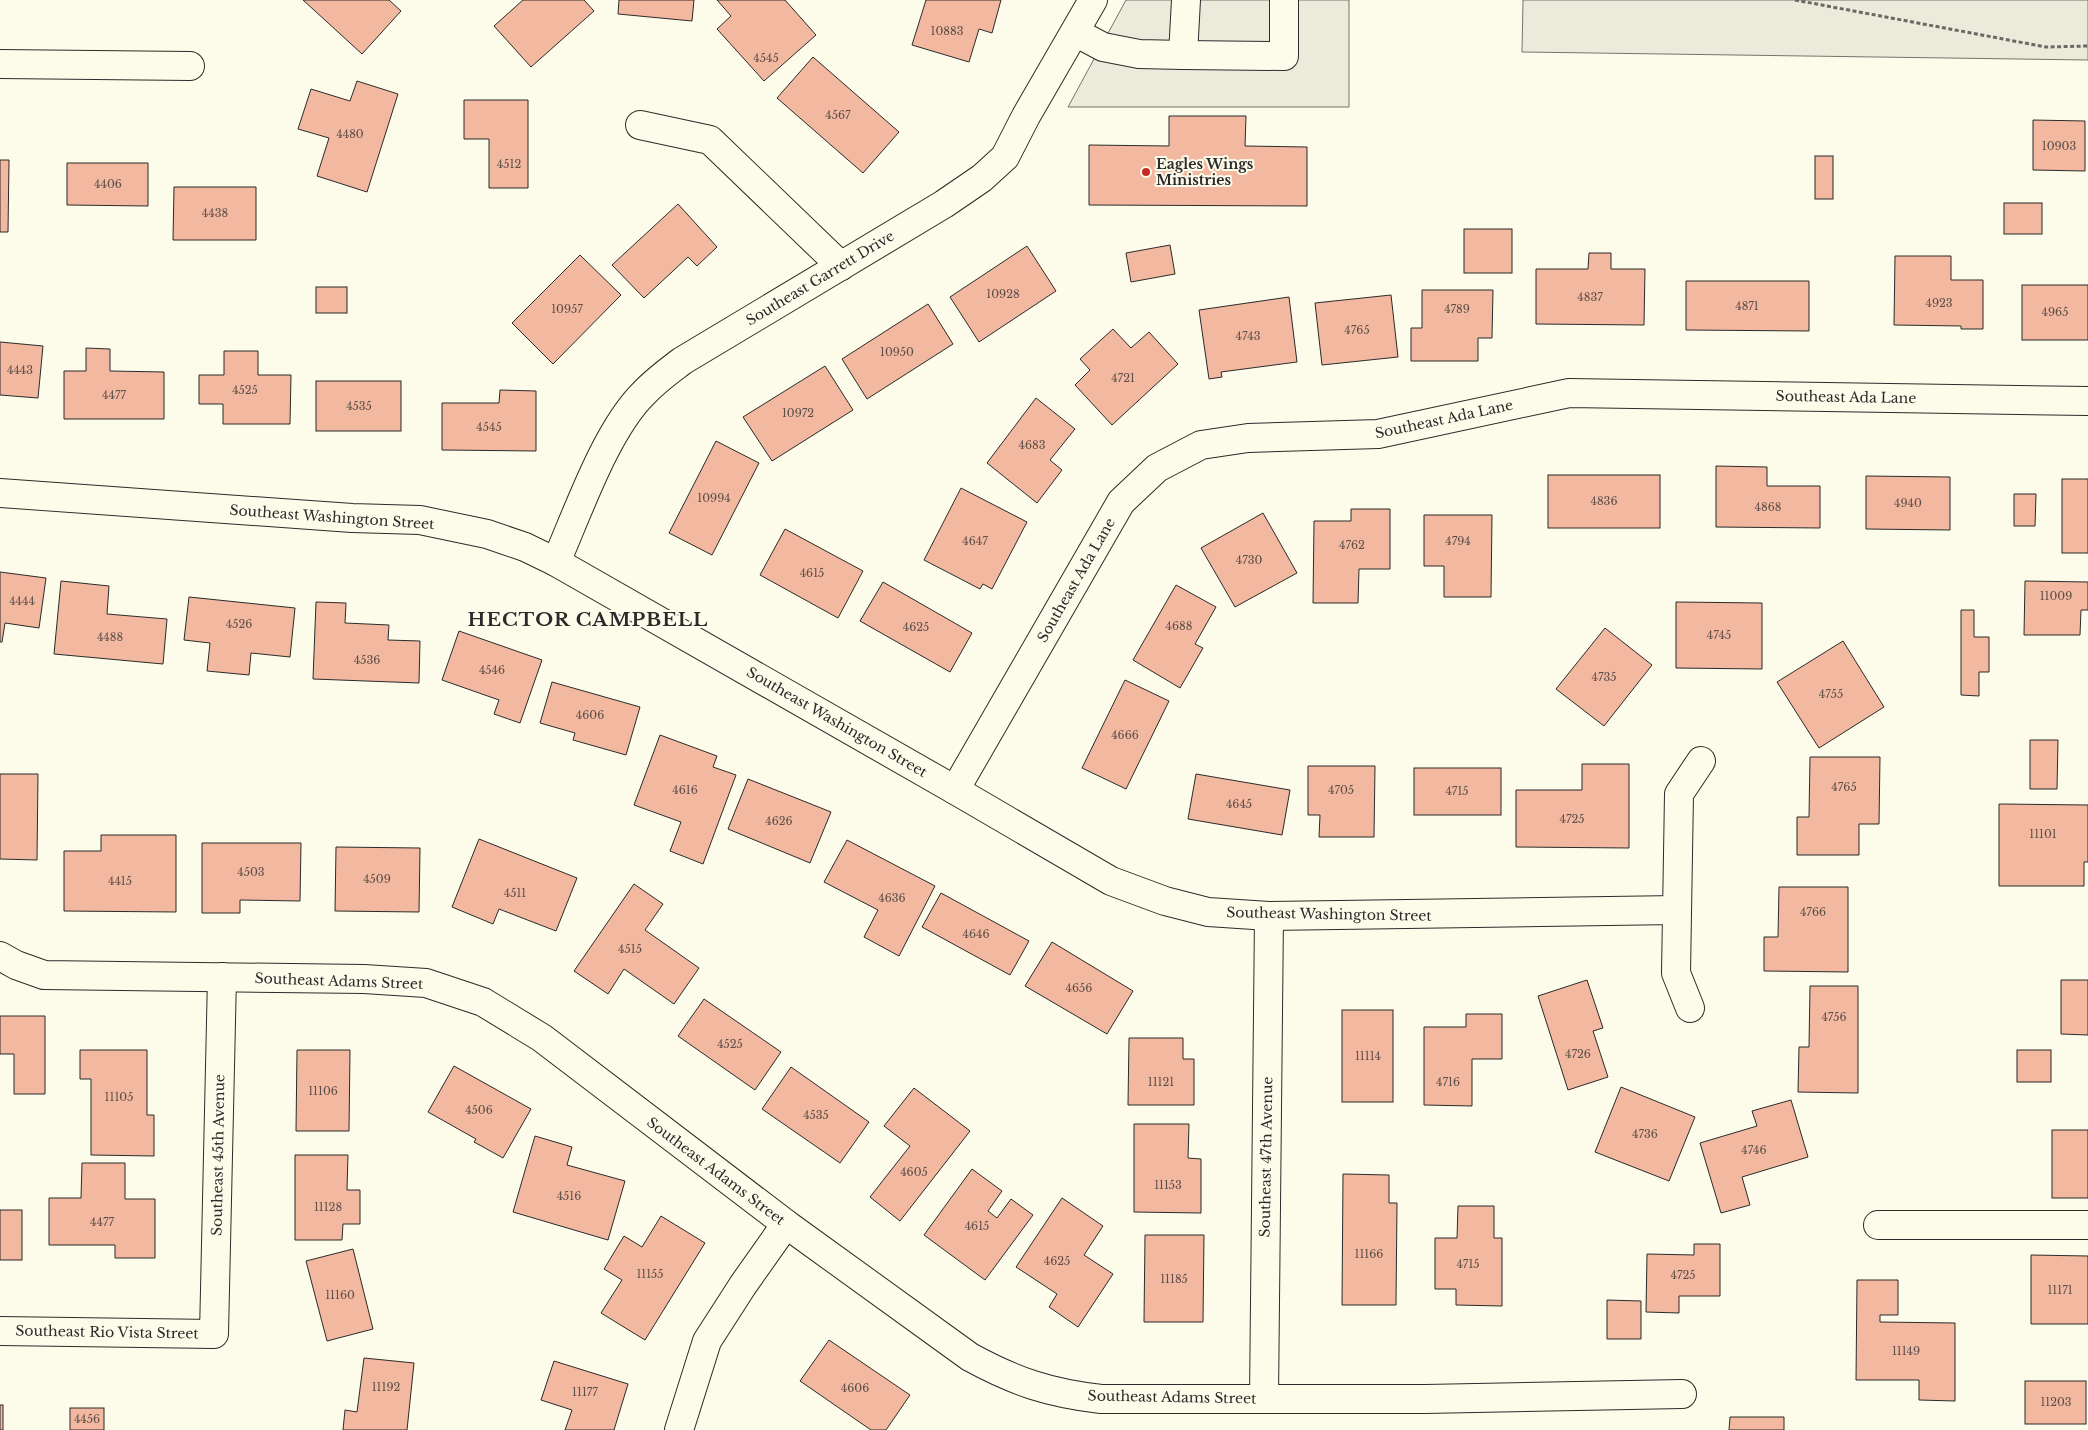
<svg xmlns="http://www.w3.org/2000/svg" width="2088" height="1430" viewBox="0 0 2088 1430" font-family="'Libre Baskerville',serif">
<rect width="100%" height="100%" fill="#fdfbea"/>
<path fill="#ecebdb" stroke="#74746e" d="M1523,0H2088V60L1522,52Z"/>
<path fill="#eceadb" stroke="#74746e" d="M1126,0H1349V107H1068Z"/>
<g fill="#f2b8a0" stroke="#2b2b2b">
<path d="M303,0H389L401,11L362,54Z"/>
<path d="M523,0H584L594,11L531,67L494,26Z"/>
<path d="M619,0H694L692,21L618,14Z"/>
<path d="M717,0H785L816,35L764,81L717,29L731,16Z"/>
<path d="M926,0H1001L992,33L979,29L969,62L912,45Z"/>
<path d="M813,57L899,132L863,173L777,98Z"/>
<path d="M357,81L398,94L367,192L317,176L329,138L298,129L311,89L350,101Z"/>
<path d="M464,100H528V188H489V139H464Z"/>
<path d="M1169,116H1246L1245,146L1307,147V206L1089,205V145L1169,146Z"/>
<path d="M2033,120L2085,121V171L2033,170Z"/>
<rect x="1815" y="156" width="18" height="43"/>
<path d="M0,160H9L8,232H0Z"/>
<path d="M67,163H148V206L67,205Z"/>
<path d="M174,187H256V240H173Z"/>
<rect x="2004" y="203" width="38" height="31"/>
<path d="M678,204L717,247L697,266L688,257L644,298L612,265Z"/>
<rect x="1464" y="229" width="48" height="44"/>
<path d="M1170,245L1175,274L1131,282L1126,253Z"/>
<path d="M1027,246L1056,291L979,342L950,297Z"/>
<path d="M1589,253H1611V269H1645L1644,325L1536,324V269H1588Z"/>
<path d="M580,255L621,295L553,364L512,323Z"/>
<path d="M1895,256H1951V280H1983V329H1961V326L1894,325Z"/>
<path d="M1686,281H1809V331L1686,330Z"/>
<rect x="2022" y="285" width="66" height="55"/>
<rect x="316" y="287" width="31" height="26"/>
<path d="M1422,290H1493L1492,338H1478V361H1411V328H1422Z"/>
<path d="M1391,295L1398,357L1322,365L1315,303Z"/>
<path d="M1289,297L1297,362L1221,372L1222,377L1209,379L1199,310Z"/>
<path d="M928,304L953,344L867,399L842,359Z"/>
<path d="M1113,329L1131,348L1149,332L1178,364L1112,425L1075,385L1090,370L1080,359Z"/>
<path d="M0,342L43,346L38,398L0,395Z"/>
<path d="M86,348L110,349V371L164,372V419H64V371H86Z"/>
<path d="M224,351H258V375H291L290,424H223V404H199V375H224Z"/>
<path d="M825,366L853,410L772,461L743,417Z"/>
<rect x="316" y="381" width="85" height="50"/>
<path d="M500,390L536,391V451L442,450V403H499Z"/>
<path d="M1036,398L1075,429L1050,460L1062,470L1037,503L987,463Z"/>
<path d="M716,441L759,463L712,555L669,533Z"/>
<path d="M1716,466L1767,467V486H1820V528L1716,527Z"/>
<rect x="1548" y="475" width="112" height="53"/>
<path d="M1866,476L1950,477V530L1866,529Z"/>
<rect x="2062" y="479" width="26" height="74"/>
<path d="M961,488L1027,522L992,589L983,584L980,589L924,560Z"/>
<path d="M2014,494H2036L2035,526H2014Z"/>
<path d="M1351,509H1390V569H1359L1358,603H1313L1314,521H1351Z"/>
<path d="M1263,513L1297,573L1235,607L1201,548Z"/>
<path d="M1424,515H1492L1491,597H1444V566H1424Z"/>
<path d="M785,529L863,571L838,618L760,575Z"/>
<path d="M0,572L46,578L39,628L5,623L2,642H0Z"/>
<path d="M61,581L109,586L107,614L167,619L163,664L54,654Z"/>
<path d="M2025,581L2088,582V610H2081L2080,635H2024Z"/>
<path d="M883,582L972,633L950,672L860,621Z"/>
<path d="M1176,585L1216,607L1195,644L1203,648L1180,688L1133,660Z"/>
<path d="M189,597L295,608L290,657L251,653L249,675L207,671L210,643L184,640Z"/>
<path d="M316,602L346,603L345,623L389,625L388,640L420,641L419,683L313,679Z"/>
<path d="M1676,602L1762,603V669L1676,668Z"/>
<path d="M1961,610H1974V637H1989V672H1979V696L1961,695Z"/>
<path d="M1605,628L1652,665L1604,726L1556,689Z"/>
<path d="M459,631L542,660L520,723L494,714L499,700L442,680Z"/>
<path d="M1843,641L1884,707L1819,748L1777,682Z"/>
<path d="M1125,680L1169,701L1126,789L1082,768Z"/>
<path d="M552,682L640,707L626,755L573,740L575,733L540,723Z"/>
<path d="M660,735L717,756L713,767L736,775L703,864L670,851L681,822L634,805Z"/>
<path d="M2030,740H2058L2057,789H2030Z"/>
<path d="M1810,757H1880L1879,824H1859V855H1797V817H1809Z"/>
<path d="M1582,764H1629V848L1516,847V790H1582Z"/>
<path d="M1308,766H1375L1374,837H1319L1320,815H1308Z"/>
<rect x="1414" y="768" width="87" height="47"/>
<path d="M0,774H38L37,860L0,859Z"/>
<path d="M1196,774L1290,790L1282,835L1188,819Z"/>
<path d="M748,779L831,812L810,863L728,829Z"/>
<path d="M1999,804L2088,805V862H2084V886H1999Z"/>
<path d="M101,835H176V912L64,911V851H101Z"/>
<path d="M479,839L577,878L556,931L499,909L493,924L452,907Z"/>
<path d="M847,840L935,886L899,956L864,937L878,910L824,882Z"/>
<path d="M202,843H301L300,901L240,900V913H202Z"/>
<path d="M336,847L420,848L419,912L335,911Z"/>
<path d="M634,884L663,904L645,930L699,968L674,1004L624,969L608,994L574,971Z"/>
<path d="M1779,887H1848V972L1764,971V937H1778Z"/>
<path d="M941,893L1029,941L1010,975L922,927Z"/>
<path d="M1052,942L1133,991L1107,1034L1025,986Z"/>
<path d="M1587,980L1603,1028L1593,1031L1608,1077L1568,1090L1538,996Z"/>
<path d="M2061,980H2088V1035L2061,1034Z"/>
<path d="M1810,986H1858V1093L1798,1092L1799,1047H1809Z"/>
<path d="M704,999L781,1052L755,1090L678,1036Z"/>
<rect x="1342" y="1010" width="51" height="92"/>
<path d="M1466,1014H1502V1059H1472V1106L1424,1105V1027H1466Z"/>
<path d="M0,1016H45V1094H14V1054H0Z"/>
<path d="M1129,1038H1183V1059H1194V1105H1128Z"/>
<path d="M80,1050H147V1115H154V1156L91,1155V1079H80Z"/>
<path d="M297,1050H350L349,1131H296Z"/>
<rect x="2017" y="1050" width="34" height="32"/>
<path d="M454,1066L531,1109L503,1158L474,1142L476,1139L428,1112Z"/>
<path d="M791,1067L869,1122L840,1163L762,1109Z"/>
<path d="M1621,1087L1695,1117L1669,1181L1595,1152Z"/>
<path d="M914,1088L970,1131L900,1221L870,1197L910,1146L884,1126Z"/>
<path d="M1791,1100L1808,1157L1742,1177L1750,1205L1721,1213L1700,1143L1757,1126L1752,1111Z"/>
<path d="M1134,1124H1189L1188,1158L1201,1159V1213L1134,1212Z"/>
<rect x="2052" y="1130" width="36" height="68"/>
<path d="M535,1136L572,1147L567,1165L625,1181L608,1240L513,1212Z"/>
<path d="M295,1155H348L347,1190H360V1224H343L342,1240H295Z"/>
<path d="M82,1163H125V1199H155V1258H115V1245H49V1198H81Z"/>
<path d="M972,1169L1002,1191L988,1211L997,1218L1011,1199L1033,1215L985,1280L924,1235Z"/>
<path d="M1343,1174L1389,1175V1203H1397L1396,1305H1342Z"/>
<path d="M1062,1198L1103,1226L1084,1255L1113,1274L1078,1327L1049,1307L1057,1294L1016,1267Z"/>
<path d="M1458,1206H1494V1238H1502V1306L1456,1305V1289H1435V1238H1457Z"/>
<rect x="0" y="1210" width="22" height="50"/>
<path d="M661,1216L705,1243L645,1340L601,1313L622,1280L604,1269L624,1236L642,1247Z"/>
<path d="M1145,1235H1204L1203,1322H1144Z"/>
<path d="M1694,1244H1720V1296H1679V1313L1646,1312L1647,1254L1694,1255Z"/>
<path d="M353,1249L373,1329L327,1341L306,1261Z"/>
<path d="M2031,1255L2088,1256V1324H2031Z"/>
<path d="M1857,1280H1898V1315H1880V1322L1955,1323V1401L1919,1400V1380H1856Z"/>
<path d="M1607,1300L1641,1301V1339H1607Z"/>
<path d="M829,1340L910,1395L886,1430H871L800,1381Z"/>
<path d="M364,1358L414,1363L407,1430H343L345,1410L357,1412Z"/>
<path d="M554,1361L628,1384L614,1430H565L572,1410L541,1400Z"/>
<rect x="2025" y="1381" width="61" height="43"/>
<rect x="0" y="1405" width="3" height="25"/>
<rect x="70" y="1408" width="34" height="22"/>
<path d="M1730,1417H1784V1430H1729Z"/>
</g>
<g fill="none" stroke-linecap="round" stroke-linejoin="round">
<g stroke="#2b2b2b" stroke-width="30">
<g id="minor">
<path d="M1075,32L1103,47L1139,54L1183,55L1186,0"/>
<path d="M1183,55L1284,56V0"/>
<path d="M0,64L190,66"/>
<path d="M640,125L710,140L841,266"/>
<path d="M0,493L352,518L420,520L487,534L525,547L556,562L955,790L1111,881L1165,901L1208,912L1269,916L1677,910"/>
<path d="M556,562C578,512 606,430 644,393C655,381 669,371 682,361L944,204L982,178L1005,157L1026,116L1093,0"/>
<path d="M955,790L1121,502L1157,468L1201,445L1248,438L1378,434L1569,393L2088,401"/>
<path d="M0,956L16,965L44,975L364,979L426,983L483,1002L542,1038L786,1224L970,1357C1016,1382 1049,1393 1101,1399H1425L1682,1394"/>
<path d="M1690,1008L1676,973L1679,794L1701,761"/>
<path d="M1878,1225H2088"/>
<path d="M0,1331L214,1334L222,977"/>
<path d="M1264,1398L1269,916"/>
<path d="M679,1430L707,1341L743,1285L786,1224"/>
</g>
</g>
<path stroke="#6a6964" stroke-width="3" stroke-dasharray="4 2.5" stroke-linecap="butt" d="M1795,0L2046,47L2088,46"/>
<use href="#minor" stroke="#fdfbea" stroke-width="28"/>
</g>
<circle fill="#c62828" stroke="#fdfbea" stroke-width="2" cx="1146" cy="172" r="5"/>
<g text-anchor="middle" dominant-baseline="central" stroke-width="4" stroke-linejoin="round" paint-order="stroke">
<g font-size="11" fill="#5d4e48">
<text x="947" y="31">10883</text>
<text x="766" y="58">4545</text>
<text x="838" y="115">4567</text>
<text x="350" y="134">4480</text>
<text x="2059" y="146">10903</text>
<text x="509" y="164">4512</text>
<text x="108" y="184">4406</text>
<text x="215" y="213">4438</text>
<text x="1003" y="294">10928</text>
<text x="1590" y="297">4837</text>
<text x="1939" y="303">4923</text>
<text x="1747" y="306">4871</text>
<text x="567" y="309">10957</text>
<text x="1457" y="309">4789</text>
<text x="2055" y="312">4965</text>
<text x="1357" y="330">4765</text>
<text x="1248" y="336">4743</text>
<text x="897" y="352">10950</text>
<text x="20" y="370">4443</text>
<text x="1123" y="378">4721</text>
<text x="245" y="390">4525</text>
<text x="114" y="395">4477</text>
<text x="359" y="406">4535</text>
<text x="798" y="413">10972</text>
<text x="489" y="427">4545</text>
<text x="1032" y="445">4683</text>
<text x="714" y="498">10994</text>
<text x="1604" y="501">4836</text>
<text x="1908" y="503">4940</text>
<text x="1768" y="507">4868</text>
<text x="975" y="541">4647</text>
<text x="1458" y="541">4794</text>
<text x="1352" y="545">4762</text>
<text x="1249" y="560">4730</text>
<text x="812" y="573">4615</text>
<text x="2056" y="596">11009</text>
<text x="22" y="601">4444</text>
<text x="239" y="624">4526</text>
<text x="1179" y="626">4688</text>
<text x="916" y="627">4625</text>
<text x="1719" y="635">4745</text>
<text x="110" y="637">4488</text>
<text x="367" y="660">4536</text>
<text x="492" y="670">4546</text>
<text x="1604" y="677">4735</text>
<text x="1831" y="694">4755</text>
<text x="590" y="715">4606</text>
<text x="1125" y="735">4666</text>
<text x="1844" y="787">4765</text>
<text x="685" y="790">4616</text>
<text x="1341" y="790">4705</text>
<text x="1457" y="791">4715</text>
<text x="1239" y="804">4645</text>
<text x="1572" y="819">4725</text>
<text x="779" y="821">4626</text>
<text x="2043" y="834">11101</text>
<text x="251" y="872">4503</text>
<text x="377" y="879">4509</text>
<text x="120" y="881">4415</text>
<text x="515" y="893">4511</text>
<text x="892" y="898">4636</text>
<text x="1813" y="912">4766</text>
<text x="976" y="934">4646</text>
<text x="630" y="949">4515</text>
<text x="1079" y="988">4656</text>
<text x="1834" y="1017">4756</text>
<text x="730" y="1044">4525</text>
<text x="1578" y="1054">4726</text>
<text x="1368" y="1056">11114</text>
<text x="1161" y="1082">11121</text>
<text x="1448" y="1082">4716</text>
<text x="323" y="1091">11106</text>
<text x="119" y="1097">11105</text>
<text x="479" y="1110">4506</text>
<text x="816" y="1115">4535</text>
<text x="1645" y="1134">4736</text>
<text x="1754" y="1150">4746</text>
<text x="914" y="1172">4605</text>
<text x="1168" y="1185">11153</text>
<text x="569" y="1196">4516</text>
<text x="328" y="1207">11128</text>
<text x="102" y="1222">4477</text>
<text x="977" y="1226">4615</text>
<text x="1369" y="1254">11166</text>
<text x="1057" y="1261">4625</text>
<text x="1468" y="1264">4715</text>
<text x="650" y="1274">11155</text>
<text x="1683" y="1275">4725</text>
<text x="1174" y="1279">11185</text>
<text x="2060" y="1290">11171</text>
<text x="340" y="1295">11160</text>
<text x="1906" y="1351">11149</text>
<text x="386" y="1387">11192</text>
<text x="855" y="1388">4606</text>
<text x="585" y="1392">11177</text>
<text x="2056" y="1402">11203</text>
<text x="87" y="1419">4456</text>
</g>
<g font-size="14" font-weight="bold" fill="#2b2b2b" stroke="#fdfbea" text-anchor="start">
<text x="1156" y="164">Eagles Wings<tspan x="1156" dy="16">Ministries</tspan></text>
</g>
<g font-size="14" fill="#2b2b2b" stroke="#fdfbea">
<text transform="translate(820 278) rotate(-31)">Southeast Garrett Drive</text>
<text transform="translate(1846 397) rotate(1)">Southeast Ada Lane</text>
<text transform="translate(1444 419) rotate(-12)">Southeast Ada Lane</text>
<text transform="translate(332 517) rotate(4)">Southeast Washington Street</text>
<text transform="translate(1076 580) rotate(-60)">Southeast Ada Lane</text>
<text transform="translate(837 722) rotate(30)">Southeast Washington Street</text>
<text transform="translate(1329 914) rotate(1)">Southeast Washington Street</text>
<text transform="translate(339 981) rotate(2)">Southeast Adams Street</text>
<text transform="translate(218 1155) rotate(-89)">Southeast 45th Avenue</text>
<text transform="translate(1266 1157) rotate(-89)">Southeast 47th Avenue</text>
<text transform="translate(716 1171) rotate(37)">Southeast Adams Street</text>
<text transform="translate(107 1332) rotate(1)">Southeast Rio Vista Street</text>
<text transform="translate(1172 1397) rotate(1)">Southeast Adams Street</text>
</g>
<g font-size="19" font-weight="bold" letter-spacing="1" fill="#2b2b2b" stroke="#fdfbea">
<text x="588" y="619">HECTOR CAMPBELL</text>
</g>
</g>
</svg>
